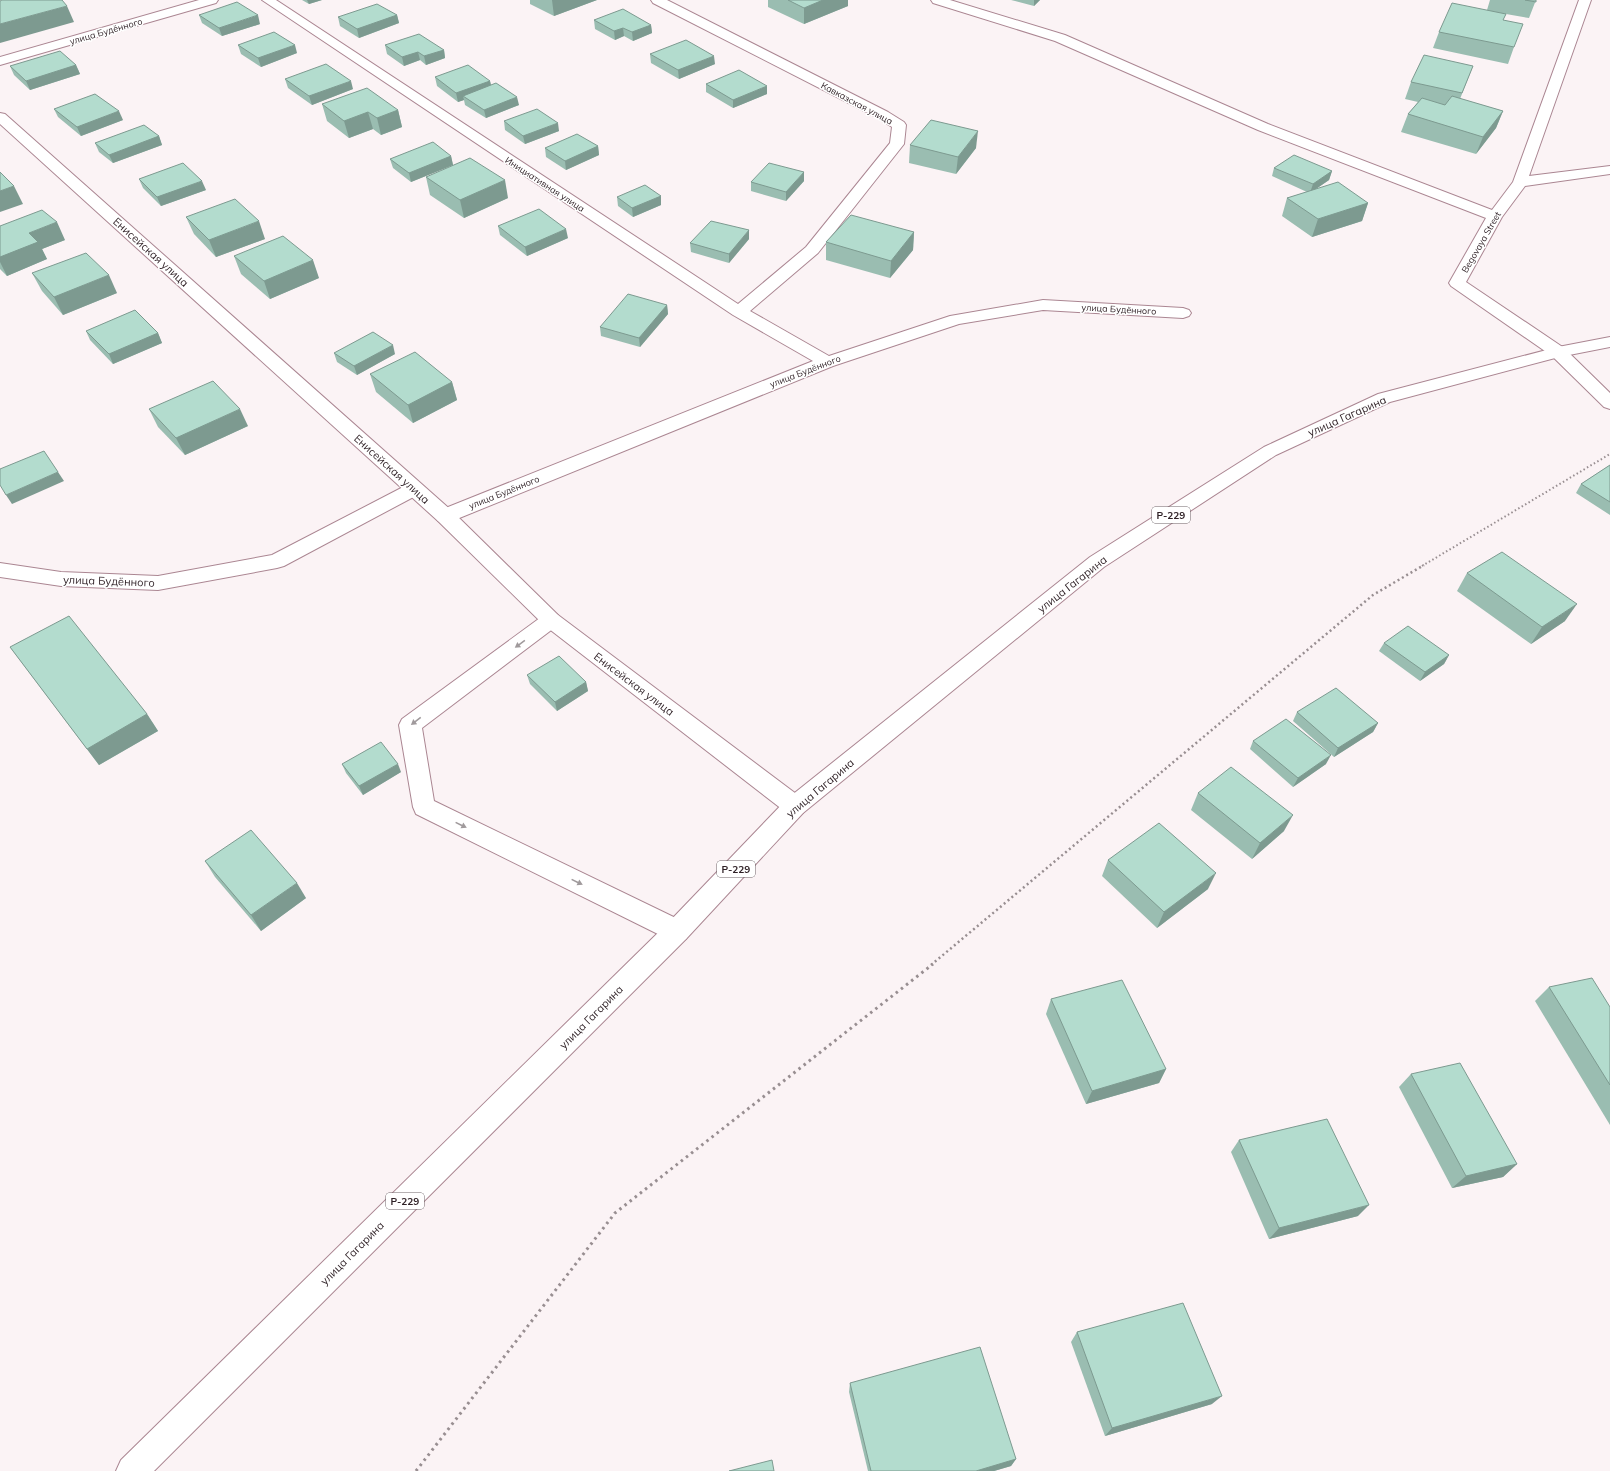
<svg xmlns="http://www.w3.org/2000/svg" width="1610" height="1471" viewBox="0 0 1610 1471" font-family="Mulish,sans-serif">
<rect width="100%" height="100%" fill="#fbf3f5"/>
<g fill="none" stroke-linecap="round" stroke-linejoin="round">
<g stroke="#ab8692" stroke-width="2">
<path id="service" d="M551,612L558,615L561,620L558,625L422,728L434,801L686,923L689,931L686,939L677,942L668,939L416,814L413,807L399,725L402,719L544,615Z"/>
</g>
<g stroke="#ab8692" stroke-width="2">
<g id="minor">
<path d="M199,0H218L216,3L0,65V57Z"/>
<path d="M262,0H276L738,304L806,247L890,143L892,127L878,118L653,3L651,0H667L888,112L904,122L906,125L904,144L818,253L750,311L829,356L950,316L1043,300L1183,308L1189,310L1191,313L1189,316L1183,318L1043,310L959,324L833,366L452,521L445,523L438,521L435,516L438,511L813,361L733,315Z"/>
<path d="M931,0H950L1065,35L1268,124L1492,210L1513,182L1579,0H1591L1529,176L1610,166V174L1525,186L1502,217L1466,282L1564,348L1610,393V409L1604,407L1552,356L1451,286L1449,283L1486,218L1258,130L1055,41L933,3Z"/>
<path d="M414,483L421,485L423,489L421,493L284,566L277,568L158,590L61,586L0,577V563L61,572L158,576L272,555L407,485Z"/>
</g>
</g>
<g stroke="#ab8692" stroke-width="2">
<path id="tertiary" d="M0,113L5,114L452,511L558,615L803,799L806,806L803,813L795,815L787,813L544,625L438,521L0,124Z"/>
</g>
<g stroke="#ab8692" stroke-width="2">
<path id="primary" d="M1610,337V347L1559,357L1390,402L1276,455L1104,567L803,813L686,939L154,1471H116L121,1460L668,923L787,799L1090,557L1264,447L1378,394L1558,347Z"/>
</g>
<path stroke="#988e91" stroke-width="2" stroke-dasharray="1.5 2.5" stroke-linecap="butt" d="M1422,566L1610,454"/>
<path stroke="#988e91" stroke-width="2.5" stroke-dasharray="2 3" stroke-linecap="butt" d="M931,965L1373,595L1424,565"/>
<path stroke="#988e91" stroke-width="3" stroke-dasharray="2.5 4" stroke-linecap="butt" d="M416,1471L615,1213L933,964"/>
<use href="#service" fill="#fff" fill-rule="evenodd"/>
<use href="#minor" fill="#fff" fill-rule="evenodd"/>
<use href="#tertiary" fill="#fff" fill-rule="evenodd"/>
<use href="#primary" fill="#fff" fill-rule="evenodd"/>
</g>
<g fill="#9abdb1">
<path d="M302,0H322L309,4Z"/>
<path d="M530,0H597L554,16L530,4Z"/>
<path d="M768,0H848V6L804,24L768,7Z"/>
<path d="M1011,0H1040L1034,6Z"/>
<path d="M1490,0H1536L1529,18L1506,14L1503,20L1514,47L1508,64L1433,48L1439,32L1487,10Z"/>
<path d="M199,15L260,24L222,36L202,23Z"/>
<path d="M397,15L399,23L359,38L340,26L338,17Z"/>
<path d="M594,20L651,25L652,33L633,41L624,36L615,40L595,29Z"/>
<path d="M238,45L297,53L261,67L241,54Z"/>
<path d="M385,45L444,50L445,58L426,65L420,60L404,66L387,54Z"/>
<path d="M650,54L715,64L679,79L651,63Z"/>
<path d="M76,65L80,74L30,90L14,75L10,66Z"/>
<path d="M1473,66L1460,99L1503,111L1496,128L1476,154L1401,132L1408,114L1418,102L1405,99L1411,82Z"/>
<path d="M435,77L490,81L491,85L519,105L486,118L465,105L464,100L458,102L437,86Z"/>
<path d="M285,79L353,89L312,105L288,88Z"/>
<path d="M706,84L767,94L733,108L706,92Z"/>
<path d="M322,104L398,110L402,127L381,135L373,129L349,138L327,121Z"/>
<path d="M54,109L123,120L81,136L58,117Z"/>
<path d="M504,121L559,131L525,144L505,130Z"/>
<path d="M159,136L162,145L113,163L99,152L95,143Z"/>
<path d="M910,145L976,148L956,174L909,163Z"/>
<path d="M598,146L599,155L566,170L546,157L545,148Z"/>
<path d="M451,156L453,165L411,182L393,168L390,159Z"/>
<path d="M1274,168L1332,171L1329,180L1316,189L1368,203L1362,221L1312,237L1282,216L1287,198L1307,192L1272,176Z"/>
<path d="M426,177L508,198L464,218L430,195Z"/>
<path d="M139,179L206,190L161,206L143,188Z"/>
<path d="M804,181L786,201L751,191V182Z"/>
<path d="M661,196V205L633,217L618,206L617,197Z"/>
<path d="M186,217L265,239L216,257L194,234Z"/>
<path d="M0,226L65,240L42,249L47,259L7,276L0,269Z"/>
<path d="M498,226L568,238L527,256L500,235Z"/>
<path d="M914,232L913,250L890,278L826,260V242Z"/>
<path d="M749,239L729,263L691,252L690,243Z"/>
<path d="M234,256L319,278L270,299L241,274Z"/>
<path d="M32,273L117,293L63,315L42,291Z"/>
<path d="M667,305L668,314L640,347L601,336L600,327Z"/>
<path d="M86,331L158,333L162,343L113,364L90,340Z"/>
<path d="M334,353L395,354L357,375L337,362Z"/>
<path d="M370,374L452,382L457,400L413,423L376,392Z"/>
<path d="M149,409L248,426L185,455L158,427Z"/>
<path d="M1610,465V515L1576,493L1581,484Z"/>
<path d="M1467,573L1565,621L1531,644L1457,591Z"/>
<path d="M1384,643L1449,655L1444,664L1420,681L1379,651Z"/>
<path d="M10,647L147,714L158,731L99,765Z"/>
<path d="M527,675L586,682L588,691L557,711L530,684Z"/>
<path d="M1297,712L1378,723L1373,732L1334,757L1293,721Z"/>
<path d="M1253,741L1326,764L1293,787L1250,749Z"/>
<path d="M342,764L401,772L363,795L346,773Z"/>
<path d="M1198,793L1284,831L1252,859L1191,810Z"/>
<path d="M1108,860L1208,889L1157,928L1102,876Z"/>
<path d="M205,861L306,898L261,931L215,877Z"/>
<path d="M1549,987L1610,1007V1125L1535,1001Z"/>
<path d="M1051,999L1166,1069L1159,1083L1086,1104L1046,1014Z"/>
<path d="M1411,1074L1517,1164L1503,1177L1452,1188L1399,1087Z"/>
<path d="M1239,1140L1358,1216L1269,1239L1231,1152Z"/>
<path d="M1077,1332L1212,1404L1105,1436L1071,1342Z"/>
<path d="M850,1383L1016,1459L1011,1466L994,1471H868L849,1392Z"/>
</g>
<g fill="#7d9a90">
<path d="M307,0H322L309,4Z"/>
<path d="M552,0H597L554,16Z"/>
<path d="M823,0H848V6L804,24V8Z"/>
<path d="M1034,0H1040L1034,6Z"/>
<path d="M67,6L74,22L0,43V24Z"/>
<path d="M258,15L260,24L222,36L219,28Z"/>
<path d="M397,15L399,23L359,38L357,29Z"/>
<path d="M651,25L652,33L633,41L632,32Z"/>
<path d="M623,28L624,36L615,40L614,31Z"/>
<path d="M295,45L297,53L261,67L258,58Z"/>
<path d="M444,50L445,58L426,65L424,56Z"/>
<path d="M418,52L420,60L404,66L402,57Z"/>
<path d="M714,56L715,64L679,79L678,70Z"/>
<path d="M76,65L80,74L30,90L26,81Z"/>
<path d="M351,81L353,89L312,105L309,96Z"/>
<path d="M490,81L492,90L463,96L464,100L458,102L456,93Z"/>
<path d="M767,86V94L733,108V100Z"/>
<path d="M517,97L519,105L486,118L484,110Z"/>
<path d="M398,110L402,127L381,135L377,118Z"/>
<path d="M119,111L123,120L81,136L77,127Z"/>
<path d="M1503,111L1496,128L1476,154L1483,137Z"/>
<path d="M368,112L373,129L349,138L344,121Z"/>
<path d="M558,123L559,131L525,144L523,136Z"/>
<path d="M978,131L976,148L956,174L958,157Z"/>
<path d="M159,136L162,145L113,163L109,155Z"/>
<path d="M598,146L599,155L566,170L565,161Z"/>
<path d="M451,156L453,165L411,182L409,173Z"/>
<path d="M1332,171L1329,180L1310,193L1313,184Z"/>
<path d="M804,172V181L786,201V192Z"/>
<path d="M505,180L508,198L464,218L460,200Z"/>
<path d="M202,181L206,190L161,206L157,197Z"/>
<path d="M14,186L23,204L0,212V191Z"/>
<path d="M661,196V205L633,217L632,208Z"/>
<path d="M1368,203L1362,221L1312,237L1318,219Z"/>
<path d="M259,221L265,239L216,257L209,240Z"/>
<path d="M57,222L65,240L42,249L47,259L7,276L0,262V257L29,233Z"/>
<path d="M566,229L568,238L527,256L525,247Z"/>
<path d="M749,230V239L729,263V254Z"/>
<path d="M914,232L913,250L890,278L891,261Z"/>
<path d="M313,260L319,278L270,299L264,281Z"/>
<path d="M109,275L117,293L63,315L54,297Z"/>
<path d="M667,305L668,314L640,347L639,338Z"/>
<path d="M158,333L162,343L113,364L109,354Z"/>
<path d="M393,345L395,354L357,375L354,366Z"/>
<path d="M452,382L457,400L413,423L408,405Z"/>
<path d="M240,409L248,426L185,455L176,438Z"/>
<path d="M58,472L64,481L12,504L6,495Z"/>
<path d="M1577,604L1565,621L1531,644L1542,627Z"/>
<path d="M1449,655L1444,664L1420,681L1425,672Z"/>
<path d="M586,682L588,691L557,711L555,702Z"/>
<path d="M147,714L158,731L99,765L87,749Z"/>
<path d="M1378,723L1373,732L1334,757L1338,748Z"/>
<path d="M1331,755L1326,764L1293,787L1298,778Z"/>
<path d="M398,764L401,772L363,795L359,786Z"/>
<path d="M1293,815L1284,831L1252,859L1260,843Z"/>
<path d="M1216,873L1208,889L1157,928L1164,912Z"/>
<path d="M297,883L306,898L261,931L251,915Z"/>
<path d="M1166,1069L1159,1083L1086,1104L1092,1091Z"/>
<path d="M1517,1164L1503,1177L1452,1188L1466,1176Z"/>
<path d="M1369,1205L1358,1216L1269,1239L1279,1228Z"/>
<path d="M1222,1396L1212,1404L1105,1436L1112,1428Z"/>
<path d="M1016,1459L1011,1466L994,1471H976Z"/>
</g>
<g fill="#b3dcce" stroke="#7d9a90">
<path d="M2,0H62L67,6L0,24V1Z"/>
<path d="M788,0H823L804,8Z"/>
<path d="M1525,0H1536V2Z"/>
<path d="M237,2L258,15L219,28L199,15Z"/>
<path d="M1452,3L1506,14L1503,20L1523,24L1514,47L1439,32Z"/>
<path d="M377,4L397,15L357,29L338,17Z"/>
<path d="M623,9L651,25L632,32L623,28L614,31L594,20Z"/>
<path d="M274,32L295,45L258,58L238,45Z"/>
<path d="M419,34L444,50L424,56L418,52L402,57L385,45Z"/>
<path d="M686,40L714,56L678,70L650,54Z"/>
<path d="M60,51L76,65L26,81L10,66Z"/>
<path d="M1424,55L1473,66L1462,93L1411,82Z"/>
<path d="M326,64L351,81L309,96L285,79Z"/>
<path d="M468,65L490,81L456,93L435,77Z"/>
<path d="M739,70L767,86L733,100L706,84Z"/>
<path d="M496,83L517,97L484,110L463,96Z"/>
<path d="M367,88L398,110L377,118L368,112L344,121L322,104Z"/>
<path d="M95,94L119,111L77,127L54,109Z"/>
<path d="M1452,96L1503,111L1483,137L1408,114L1422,98L1445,105Z"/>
<path d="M537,109L558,123L523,136L504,121Z"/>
<path d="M931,120L978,131L958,157L910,145Z"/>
<path d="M144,125L159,136L109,155L95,143Z"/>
<path d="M577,134L598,146L565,161L545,148Z"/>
<path d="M433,142L451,156L409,173L390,159Z"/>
<path d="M1294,155L1332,171L1313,184L1274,168Z"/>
<path d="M470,158L505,180L460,200L426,177Z"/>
<path d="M183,163L202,181L157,197L139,179Z"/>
<path d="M769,163L804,172L786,192L751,182Z"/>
<path d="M0,172L14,186L0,191Z"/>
<path d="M1338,182L1368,203L1318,219L1287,198Z"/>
<path d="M645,185L661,196L632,208L617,197Z"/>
<path d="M235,199L259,221L209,240L186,217Z"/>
<path d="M539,209L566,229L525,247L498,226Z"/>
<path d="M42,210L57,222L29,233L38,242L0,257V226Z"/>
<path d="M851,215L914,232L891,261L826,242Z"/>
<path d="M711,221L749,230L729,254L690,243Z"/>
<path d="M283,236L313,260L264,281L234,256Z"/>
<path d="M86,253L109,275L54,297L32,273Z"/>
<path d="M628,294L667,305L639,338L600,327Z"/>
<path d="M135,310L158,333L109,354L86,331Z"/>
<path d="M373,332L393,345L354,366L334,353Z"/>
<path d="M415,352L452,382L408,405L370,374Z"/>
<path d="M213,381L240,409L176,438L149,409Z"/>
<path d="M44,451L58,472L6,495L0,485V469Z"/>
<path d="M1610,465V502L1581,484Z"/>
<path d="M1502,552L1577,604L1542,627L1467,573Z"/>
<path d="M69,616L147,714L87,749L10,647Z"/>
<path d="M1408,626L1449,655L1425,672L1384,643Z"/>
<path d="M559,656L586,682L555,702L527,675Z"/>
<path d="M1336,688L1378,723L1338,748L1297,712Z"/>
<path d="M1286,719L1331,755L1298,778L1253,741Z"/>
<path d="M381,742L398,764L359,786L342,764Z"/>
<path d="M1231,767L1293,815L1260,843L1198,793Z"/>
<path d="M1159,823L1216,873L1164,912L1108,860Z"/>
<path d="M251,830L297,883L251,915L205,861Z"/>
<path d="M1592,978L1610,1007V1085L1549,987Z"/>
<path d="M1122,980L1166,1069L1092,1091L1051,999Z"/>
<path d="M1460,1063L1517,1164L1466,1176L1411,1074Z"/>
<path d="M1327,1119L1369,1205L1279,1228L1239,1140Z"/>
<path d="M1183,1303L1222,1396L1112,1428L1077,1332Z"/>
<path d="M980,1347L1016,1459L976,1471H871L850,1383Z"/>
<path d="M772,1460L774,1471H729Z"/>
</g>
<defs><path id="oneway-solid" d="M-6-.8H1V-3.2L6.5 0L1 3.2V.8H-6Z"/></defs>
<g fill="#a09a9c">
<use href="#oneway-solid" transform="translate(520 644) rotate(144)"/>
<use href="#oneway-solid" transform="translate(416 721) rotate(142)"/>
<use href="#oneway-solid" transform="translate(461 825) rotate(26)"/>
<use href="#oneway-solid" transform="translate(577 882) rotate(26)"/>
</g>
<g text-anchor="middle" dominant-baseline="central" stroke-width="3" stroke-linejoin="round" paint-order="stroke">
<g font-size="9" fill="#2d1f24" stroke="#fff">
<text transform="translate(106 31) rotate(-16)">улица Будённого</text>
<text transform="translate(857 103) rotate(28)">Кавказская улица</text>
<text transform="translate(545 184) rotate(33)">Инициативная улица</text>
<text transform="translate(1481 242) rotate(-60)">Begovaya Street</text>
<text transform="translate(1119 309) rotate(3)">улица Будённого</text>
<text transform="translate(805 371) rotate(-21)">улица Будённого</text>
<text transform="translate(504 492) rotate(-22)">улица Будённого</text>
</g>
<g fill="#fff" stroke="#6c6266" stroke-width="1">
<rect x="1152" y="507" width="38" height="16" rx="3"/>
<rect x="717" y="861" width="38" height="16" rx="3"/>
<rect x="386" y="1193" width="38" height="16" rx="3"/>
</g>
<g font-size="10" font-weight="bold" fill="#2d1f24">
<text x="1171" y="515">Р-229</text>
<text x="736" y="869">Р-229</text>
<text x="405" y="1201">Р-229</text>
</g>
<g font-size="11" fill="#2d1f24" stroke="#fff">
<text transform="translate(151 252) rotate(42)">Енисейская улица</text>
<text transform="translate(1347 416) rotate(-24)">улица Гагарина</text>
<text transform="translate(392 469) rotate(42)">Енисейская улица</text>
<text transform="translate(109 581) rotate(2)">улица Будённого</text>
<text transform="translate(1072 584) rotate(-38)">улица Гагарина</text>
<text transform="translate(634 684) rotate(37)">Енисейская улица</text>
<text transform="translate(820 788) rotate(-40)">улица Гагарина</text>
<text transform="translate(591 1017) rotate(-45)">улица Гагарина</text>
<text transform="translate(352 1253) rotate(-45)">улица Гагарина</text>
</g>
</g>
</svg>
